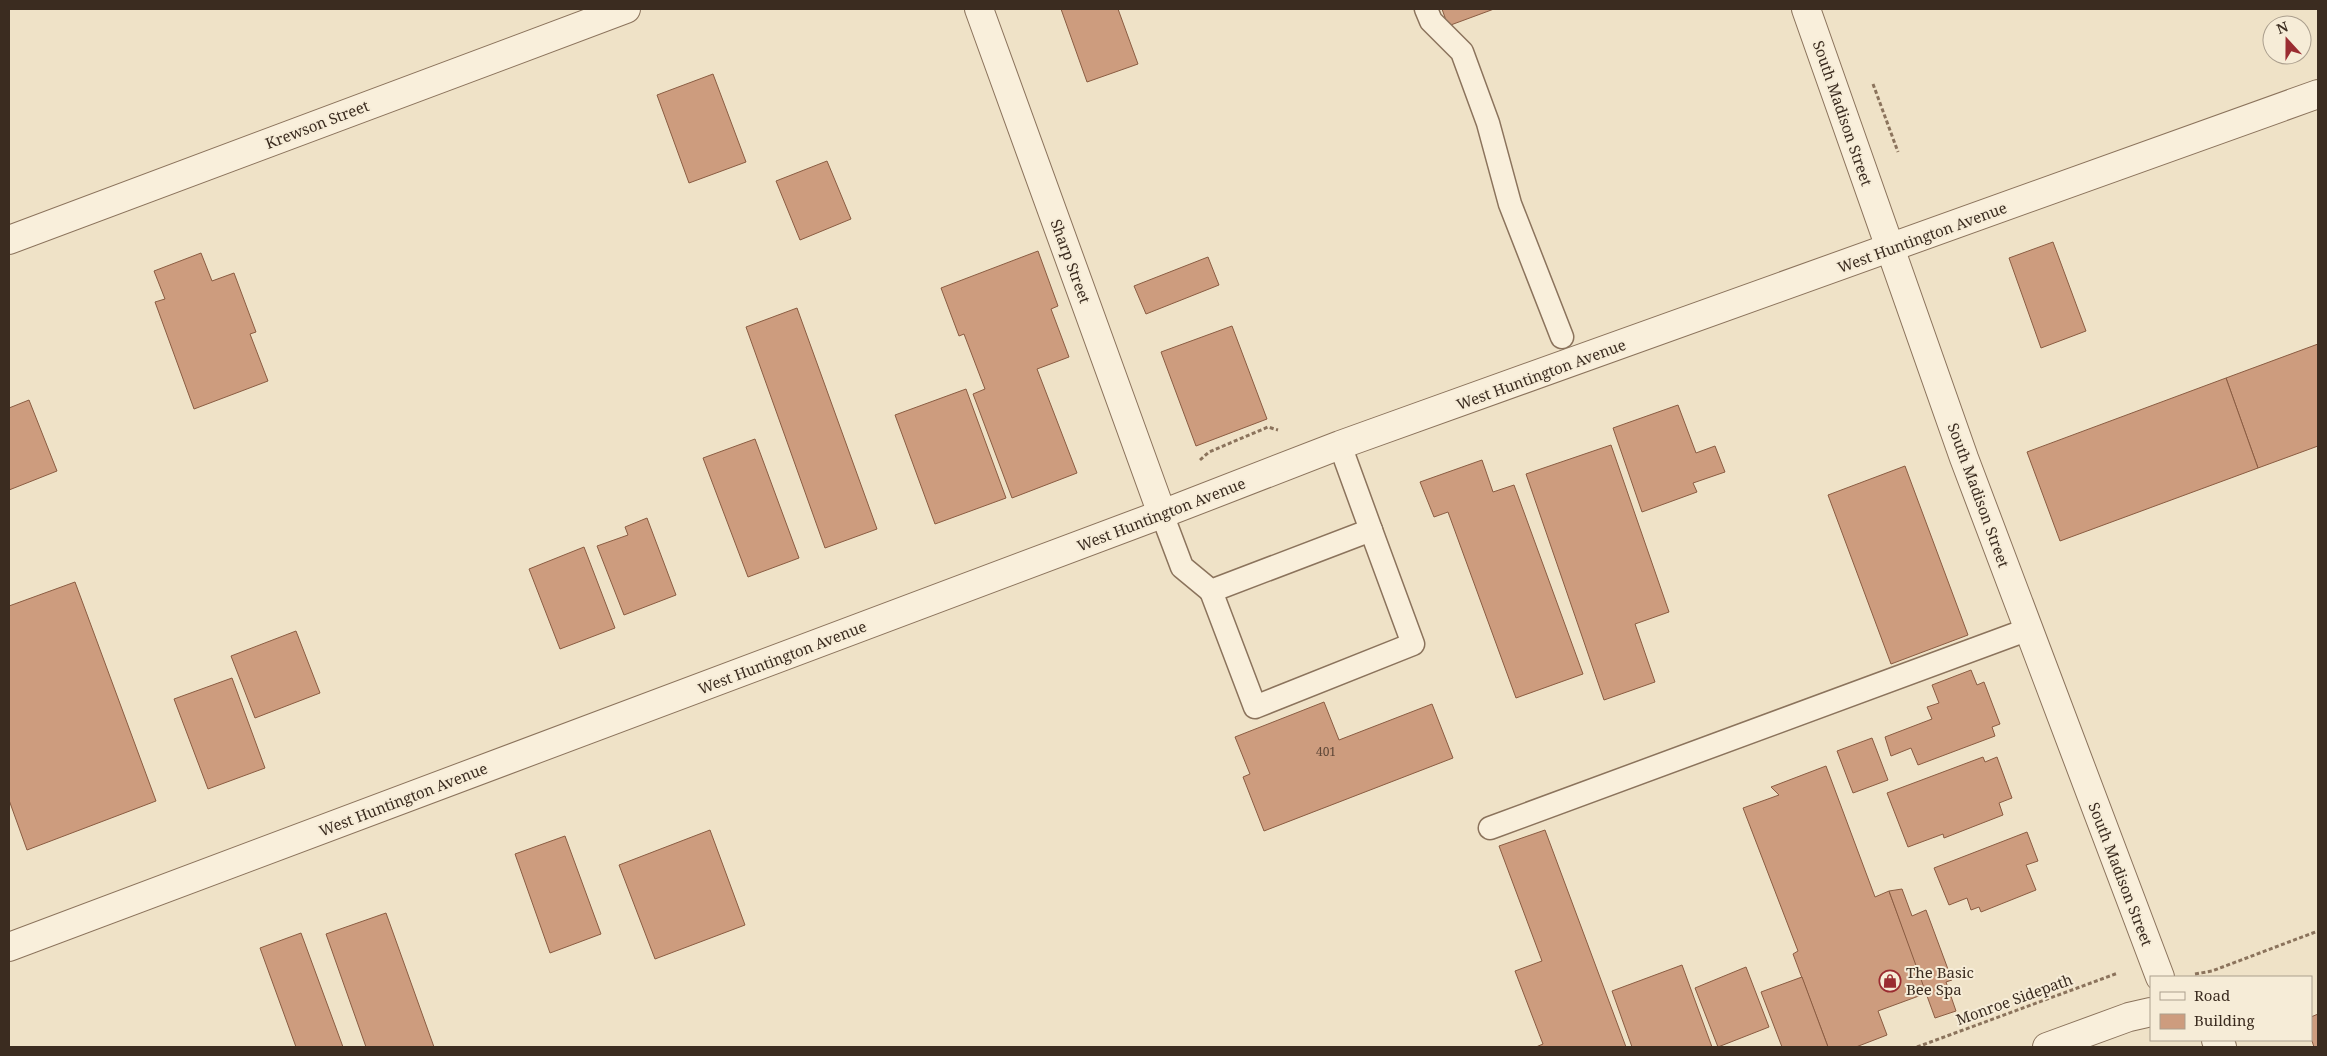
<svg xmlns="http://www.w3.org/2000/svg" width="2327" height="1056" viewBox="0 0 2327 1056" font-family="'Noto Serif',serif">
<rect width="100%" height="100%" fill="#efe2c7"/>
<g fill="#cd9c7e" stroke="#8a5c42">
<path d="M1061,9H1118L1138,64L1087,82Z"/>
<path d="M1442,9H1494L1448,26Z"/>
<path d="M713,74L746,162L689,183L657,95Z"/>
<path d="M827,161L851,219L800,240L776,181Z"/>
<path d="M2053,242L2086,331L2041,348L2009,258Z"/>
<path d="M1038,251L1058,306L1051,309L1069,357L1037,369L1077,473L1012,498L973,394L985,389L964,334L959,336L941,288Z"/>
<path d="M201,253L212,281L234,273L256,332L250,334L268,381L194,409L155,302L165,299L154,271Z"/>
<path d="M1208,257L1219,285L1146,314L1134,286Z"/>
<path d="M797,308L877,529L825,548L746,327Z"/>
<path d="M1232,326L1267,419L1196,446L1161,352Z"/>
<path d="M2318,344V446L2258,468L2226,378Z"/>
<path d="M2226,378L2258,468L2060,541L2027,452Z"/>
<path d="M966,389L1006,498L935,524L895,415Z"/>
<path d="M29,400L57,471L9,490V408Z"/>
<path d="M1678,405L1696,453L1715,446L1725,472L1693,483L1697,492L1642,512L1613,428Z"/>
<path d="M755,439L799,558L748,577L703,458Z"/>
<path d="M1611,445L1669,612L1635,624L1655,682L1604,700L1526,474Z"/>
<path d="M1482,460L1493,492L1514,485L1583,674L1516,698L1448,512L1434,517L1420,482Z"/>
<path d="M1905,466L1968,635L1891,664L1828,495Z"/>
<path d="M647,518L676,595L624,615L597,546L628,535L625,527Z"/>
<path d="M584,547L615,628L560,649L529,569Z"/>
<path d="M75,582L156,801L27,850L9,800V606Z"/>
<path d="M296,631L320,693L255,718L231,656Z"/>
<path d="M1971,670L1977,685L1984,682L2000,724L1992,727L1995,736L1918,765L1911,748L1891,756L1885,737L1932,719L1927,707L1939,703L1932,685Z"/>
<path d="M232,678L265,768L208,789L174,699Z"/>
<path d="M1324,702L1339,740L1432,704L1453,758L1264,831L1243,777L1250,774L1235,737Z"/>
<path d="M1872,738L1888,780L1853,793L1837,751Z"/>
<path d="M1983,757L1985,762L1997,757L2012,798L1999,803L2003,815L1944,838L1943,834L1908,847L1887,793Z"/>
<path d="M1826,766L1875,897L1889,891L1927,993L1878,1011L1887,1035L1856,1047H1828L1793,954L1798,951L1743,808L1779,795L1771,787Z"/>
<path d="M710,830L745,925L655,959L619,865Z"/>
<path d="M1545,830L1626,1047H1536L1543,1044L1515,971L1542,961L1499,846Z"/>
<path d="M2027,832L2038,861L2026,865L2036,890L1981,912L1979,907L1971,910L1967,898L1949,905L1934,868Z"/>
<path d="M565,836L601,934L550,953L515,854Z"/>
<path d="M1902,889L1912,916L1926,910L1952,980L1946,982L1956,1011L1935,1018L1889,891Z"/>
<path d="M386,913L434,1047H366L326,934Z"/>
<path d="M301,933L343,1047H296L260,948Z"/>
<path d="M1682,965L1712,1047H1632L1612,991Z"/>
<path d="M1746,967L1769,1027L1718,1047L1695,988Z"/>
<path d="M1802,977L1828,1047H1782L1761,992Z"/>
<path d="M2318,1014V1047H2314L2311,1038V1017Z"/>
</g>
<g fill="none" stroke-linecap="round" stroke-linejoin="round">
<g stroke="#8b735c" stroke-width="25">
<g id="lane">
<path d="M1426,9L1431,21L1462,52L1488,123L1510,204L1562,337"/>
<path d="M1162,514L1182,567L1211,591L1371,530L1340,445"/>
<path d="M1211,591L1255,707L1413,644L1371,530"/>
<path d="M1490,828L2029,629"/>
</g>
</g>
<g stroke="#8b735c" stroke-width="30">
<g id="street">
<path d="M979,9L1162,514"/>
<path d="M1806,9L1964,458L2160,977"/>
<path d="M9,240L626,9"/>
<path d="M9,947L1162,514L1340,445L2318,94"/>
<path d="M2216,1040L2222,1047"/>
<path d="M2047,1047L2129,1017L2151,1012"/>
</g>
</g>
<g stroke="#8b735c" stroke-width="3" stroke-dasharray="4 2.5" stroke-linecap="butt">
<path d="M1873,84L1898,152"/>
<path d="M1200,460L1209,452L1268,427L1278,430"/>
<path d="M2195,974L2212,971L2318,931"/>
<path d="M1917,1047L2118,973"/>
</g>
<use href="#lane" stroke="#f9efdb" stroke-width="22"/>
<use href="#street" stroke="#f9efdb" stroke-width="28"/>
</g>
<defs>
<g id="shop-ring" transform="scale(1.125)"><circle r="9.5" fill="#f6ecd7" stroke="#9a2c31" stroke-width="1.5"/><path d="M-5-2.5h2.3a2.7 3.5 0 0 1 5.4 0H5L5.5 6h-11ZM-1.5-2.5h3a1.5 2.3 0 0 0-3 0Z" fill="#9a2c31"/></g>
</defs>
<g fill-rule="evenodd">
<use href="#shop-ring" x="1890" y="981"/>
</g>
<g text-anchor="middle" dominant-baseline="central" stroke-width="4" stroke-linejoin="round" paint-order="stroke">
<g font-size="12" fill="#604838">
<text x="1326" y="751">401</text>
</g>
<g font-size="15" fill="#3b2c20" stroke="#f6ecd7">
<text transform="translate(1843 113) rotate(71)">South Madison Street</text>
<text transform="translate(317 124) rotate(-21)">Krewson Street</text>
<text transform="translate(1922 237) rotate(-20)">West Huntington Avenue</text>
<text transform="translate(1071 261) rotate(70)">Sharp Street</text>
<text transform="translate(1541 374) rotate(-20)">West Huntington Avenue</text>
<text transform="translate(1979 495) rotate(70)">South Madison Street</text>
<text transform="translate(1161 514) rotate(-21)">West Huntington Avenue</text>
<text transform="translate(782 657) rotate(-21)">West Huntington Avenue</text>
<text transform="translate(403 799) rotate(-21)">West Huntington Avenue</text>
<text transform="translate(2121 874) rotate(69)">South Madison Street</text>
<text transform="translate(2014 999) rotate(-20)">Monroe Sidepath</text>
</g>
<g font-size="15" fill="#3b2c20" stroke="#f6ecd7" text-anchor="start">
<text x="1906" y="972">The Basic<tspan x="1906" dy="17">Bee Spa</tspan></text>
</g>
</g>
<rect width="2327" height="1056" fill="none" stroke="#3b2c20" stroke-width="20"/>
<rect x="2150" y="976" width="162" height="65" fill="#f6ecd7" stroke="#ab9f8e"/>
<rect x="2160" y="992" width="25" height="8" fill="#f9efdb" stroke="#ab9f8e"/>
<text x="2194" y="1001" font-size="15" fill="#3b2c20">Road</text>
<rect x="2160" y="1014" width="25" height="15" fill="#cd9c7e" stroke="#ab9f8e"/>
<text x="2194" y="1026" font-size="15" fill="#3b2c20">Building</text>
<g transform="translate(2287 40) rotate(339)"><circle r="24" fill="#f6ecd7" stroke="#ab9f8e"/>
<path d="M0-4L9 19L0 12L-9 19Z" fill="#9a2c31"/>
<text y="-8" font-size="14" font-weight="bold" text-anchor="middle" fill="#3b2c20">N</text>
</g>
</svg>
